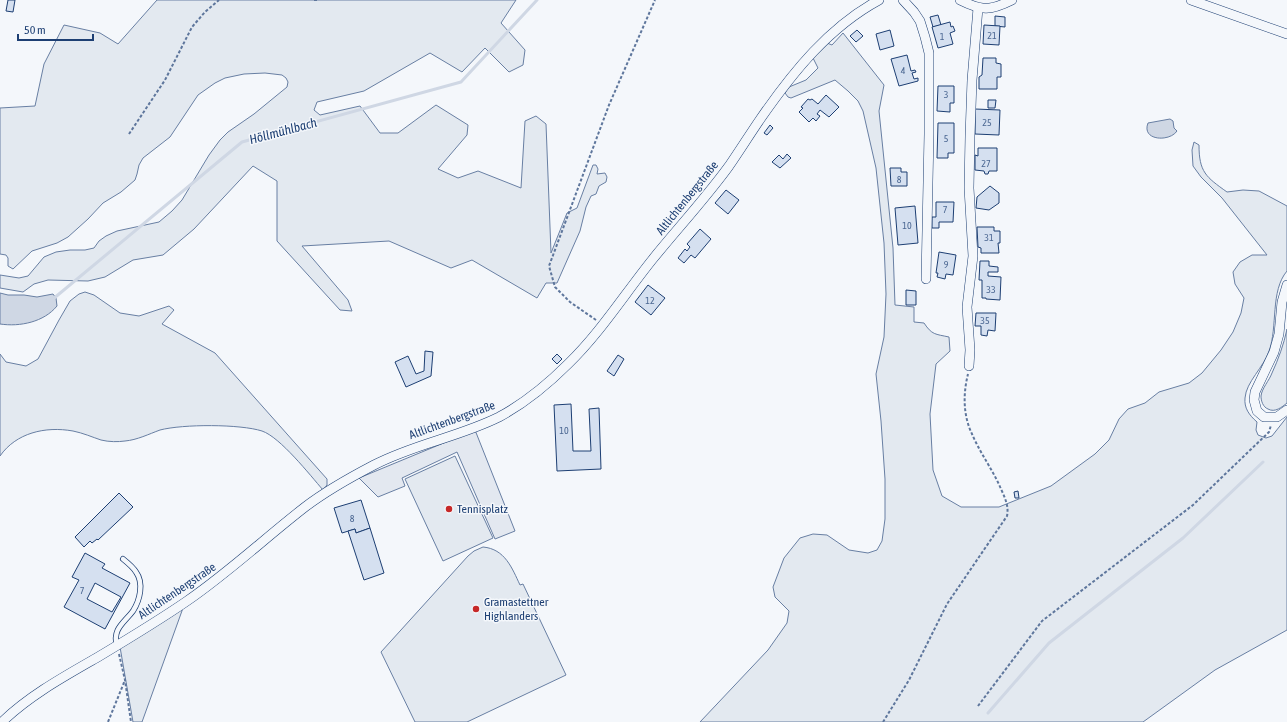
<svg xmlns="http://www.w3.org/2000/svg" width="1287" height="722" viewBox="0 0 1287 722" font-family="'Asap Condensed',sans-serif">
<rect width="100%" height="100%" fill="#f4f7fb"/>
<g fill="#e3e9f0" stroke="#687fa3">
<path d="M157,0H516L501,23L525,50L523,65L509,72L485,48L462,72L430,53L364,91L317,102L314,110L320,115L360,106L380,133H398L436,105L468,125L467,135L438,169L458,178L478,171L521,188L525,121L536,116L546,124L551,253L567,213L577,208L593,165H596L598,169L597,174L605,173L607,177L606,182L599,186L596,194L591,196L586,207L580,231L557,283H546L537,298L472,260L451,268L389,241L302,246L348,300L352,311L340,310L277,241V181L253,166L194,229L163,255L133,260L105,277L88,281L48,280L34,284L23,292L0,288V275L19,278L28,276L44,257L56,252L70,250H85L94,248L99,241L106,236L117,231L159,222L172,211L182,200L209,155L220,140L228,132L254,114L287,87L288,82L286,78L282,75L265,73L244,74L225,78L215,83L198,95L170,137L143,158L139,165L137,174L135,180L121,192L103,203L88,219L68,237L57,243L32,251L13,269L8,266V258L6,255L0,254V108L35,106L44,64L64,25L100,33L118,44Z"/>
<path d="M843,33L884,85L879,111L893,248L895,305L914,307V322L924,323C932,335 935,334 949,337L950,351L936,364L930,414L933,470L942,496L961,507H999L1051,486L1095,454L1109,440L1119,419L1128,409L1145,403L1159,392L1189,383L1202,373L1221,350L1233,332L1241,313L1244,298L1235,284L1233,272L1240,262L1252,255H1267L1222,198L1201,177L1193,166L1192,150L1194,142L1199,145C1199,172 1206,177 1227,192L1243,190L1259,191L1287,206V271C1270,291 1278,327 1269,351C1264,367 1246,382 1245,398C1244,408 1249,415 1257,422L1256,430L1258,435L1266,438L1272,436L1287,417V630L1215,670L1143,722H700L768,650L787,623L789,611L775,597L773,587L784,558L800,538L813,534L827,535L849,550L868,553L877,550L882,541L885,519V479L881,421L876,374L884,337L886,294L884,243L876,168L863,111L858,101L848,91L835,80L791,98L788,97L785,93L789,87L806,80L818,68L813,58L827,43L832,45Z"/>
<path d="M85,292L94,295L120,313L139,316L169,306L174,310L162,324L215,353L327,479V485L323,490C310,475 280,437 262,431C240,424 183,424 160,430C149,434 137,440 125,441C118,442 109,442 101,440C92,437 83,433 73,431C45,426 16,433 0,456V354L6,362L26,366L38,359L59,320L70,301L79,294Z"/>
<path d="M1287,329V403C1282,407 1275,413 1268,409C1263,407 1261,401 1261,396C1262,388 1269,381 1272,373C1278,360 1284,344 1287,329Z"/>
<path d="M455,456L493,538L443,561L405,479Z"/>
<path d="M483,547C505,549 512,568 520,585L523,584L566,675L467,722H415L381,652L468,556L474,551Z"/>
<path d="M183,608L142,722H133L120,647Z"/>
</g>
<path fill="#e3e8f0" stroke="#687fa3" d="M475,430L515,531L495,539L457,452L402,478L405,486L378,497L359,478Z"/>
<g fill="#cfd7e4" stroke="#687fa3">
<path d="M1170,119L1173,121L1174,128L1177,131C1170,142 1141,141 1148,123Z"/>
<path d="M0,293L8,295H24L37,297L53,294L56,298L57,306C44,322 20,327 0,324Z"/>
</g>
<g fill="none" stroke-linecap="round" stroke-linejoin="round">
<g stroke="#cfd7e4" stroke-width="3">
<path d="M53,299L242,142L461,82L537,0"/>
<path d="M988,713L1049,643L1183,538L1263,462"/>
</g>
</g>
<g fill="#d5e0f0" stroke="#1d3f73" fill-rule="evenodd">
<path d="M8,0H15L13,12L6,11Z"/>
<path d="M938,15L941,25L933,27L930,17Z"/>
<path d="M995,16L1005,17V27L995,26Z"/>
<path d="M950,22L951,27L953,26L955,31L950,33L953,44L938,48L932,27Z"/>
<path d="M984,25L1000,26L999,45L983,44Z"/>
<path d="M857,30L863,36L856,42L850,36Z"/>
<path d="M890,30L894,46L880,50L876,34Z"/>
<path d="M907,55L911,71L915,70L916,72L912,73L914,79L918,78V81L899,86L891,59Z"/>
<path d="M983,58H996V63L1001,64V77H997V89H979V77L982,75Z"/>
<path d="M938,86H954V103H950V112L937,111Z"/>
<path d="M826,95L839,107L829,117L820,110L817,114L820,116L816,121L813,118L809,122L799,112L803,108L801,107L808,99L810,100L812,99L818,104Z"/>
<path d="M988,100H996L995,108H988Z"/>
<path d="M975,109L1000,110L999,135L975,134Z"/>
<path d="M938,123H954V153H948V158H937Z"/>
<path d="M770,125L773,128L767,135L764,133Z"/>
<path d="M978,148H997V171H989L988,174H985L984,171L975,170V155L978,156Z"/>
<path d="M787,154L791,158L780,168L772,162L779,155L783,159Z"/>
<path d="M890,168H901V172H907V186H891Z"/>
<path d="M990,186L999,193V203L989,210L976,208L977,197Z"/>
<path d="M726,190L739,200L728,214L715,203Z"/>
<path d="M936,202H954L953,222H939V228H932V217H936Z"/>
<path d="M915,206L918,243L898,245L895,208Z"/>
<path d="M977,227H994V231H1000V243H998L999,253H981V248L978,247Z"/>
<path d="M700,229L711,239L695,258L691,255L684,263L678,258L685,249L687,251L690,247L687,244Z"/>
<path d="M939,252L956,255L953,275L946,274L945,279L937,277L938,273H936Z"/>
<path d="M980,261H989V266L998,267V272H988V276L1001,277L1000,300L986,299V298H982V280H979Z"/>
<path d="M648,285L665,298L651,315L635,302Z"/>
<path d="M906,290L916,291V305H906Z"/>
<path d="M976,313H996L995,331L988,330L987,336L981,335V326H975Z"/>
<path d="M425,351L433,352L431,376L406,387L395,362L408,356L416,374L424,371Z"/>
<path d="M557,354L562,359L557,364L552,359Z"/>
<path d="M618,355L624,359L614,376L607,371Z"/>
<path d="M571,404L573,451H591L589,409L599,408L601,469L557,471L554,405Z"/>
<path d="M1018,491L1019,498H1015L1014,492Z"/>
<path d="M119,493L133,507L98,540L97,539L92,543L90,541L84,547L75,537Z"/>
<path d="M361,500L370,528L356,533L355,529L342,533L334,508Z"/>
<path d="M370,528L384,573L364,580L348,531L355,529L356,533Z"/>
<path d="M85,553L105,564L102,568L130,583L105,629L64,607L79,580L72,577ZM95,583L121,597L112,612L87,599Z"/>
</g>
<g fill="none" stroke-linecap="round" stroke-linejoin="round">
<g stroke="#1d3f73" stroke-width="6">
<path id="service" d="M117,646C112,629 124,623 133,611C140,600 144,583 136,572C133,567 128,563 123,559"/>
</g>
<g stroke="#1d3f73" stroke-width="10">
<g id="minor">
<path d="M903,0L914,12L920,21L925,37L929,53V134L926,279"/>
<path d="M960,0C982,11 990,11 1012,0"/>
<path d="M1191,0L1287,34"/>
<path d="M1287,285L1282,302L1279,334L1274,352L1255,392L1254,400L1257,411L1264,417H1277L1287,410"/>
<path d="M969,366L970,350L967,307L973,256L969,188L970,136L972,80L978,8"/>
<path d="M2,722C30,695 65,676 98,657C128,639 158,621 187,601C228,573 265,538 305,507C326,491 351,477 374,465C414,444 459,437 499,417C525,403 547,385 568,364C600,333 624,295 652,260C677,229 705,199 729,166C740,150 750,134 761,118C793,72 829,27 879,0"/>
</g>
</g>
<g stroke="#5e769c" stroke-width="2" stroke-dasharray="3 2" stroke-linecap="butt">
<path d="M314,0H317"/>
<path d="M129,134L165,80L192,27L205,12L219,0"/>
<path d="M596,320L570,302L555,287L549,266L609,105L655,0"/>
<path d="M119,654L125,680L131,722"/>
<path d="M978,706L1042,621L1193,505L1269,432L1271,425"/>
<path d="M108,722L125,680"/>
<path d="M883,722L909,680L947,604L1007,516C1009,506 1005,498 1001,489C993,470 980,453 972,434C963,415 963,394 968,374"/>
</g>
<use href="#service" stroke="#f4f7fb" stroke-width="4.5"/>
<use href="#minor" stroke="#f4f7fb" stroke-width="9"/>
</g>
<g fill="#c62828" stroke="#f4f7fb" stroke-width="1.5">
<circle cx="449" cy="509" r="4"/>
<circle cx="476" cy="609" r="4"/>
</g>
<g text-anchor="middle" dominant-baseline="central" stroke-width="3" stroke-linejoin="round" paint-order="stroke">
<g font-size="10" fill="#4b6792">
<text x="992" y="35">21</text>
<text x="942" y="36">1</text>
<text x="903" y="70">4</text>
<text x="946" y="94">3</text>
<text x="987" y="122">25</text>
<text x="946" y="138">5</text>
<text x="986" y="163">27</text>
<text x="899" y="179">8</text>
<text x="945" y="209">7</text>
<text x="907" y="225">10</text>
<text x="989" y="237">31</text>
<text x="946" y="264">9</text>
<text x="991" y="289">33</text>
<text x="650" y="300">12</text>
<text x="985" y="320">35</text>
<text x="564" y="430">10</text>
<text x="352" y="518">8</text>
<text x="82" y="590">7</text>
</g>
<g font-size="12" fill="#1d3f73" stroke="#f4f7fb">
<text transform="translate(687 198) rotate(-51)">Altlichtenbergstraße</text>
<text transform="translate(452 420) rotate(-20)">Altlichtenbergstraße</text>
<text transform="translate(177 591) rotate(-34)">Altlichtenbergstraße</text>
</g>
<g font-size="12" fill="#1d3f73" stroke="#f4f7fb" text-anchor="start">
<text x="457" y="509">Tennisplatz</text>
<text x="484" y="602">Gramastettner<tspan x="484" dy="14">Highlanders</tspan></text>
</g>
<g font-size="13" font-style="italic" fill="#1d3f73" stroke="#f4f7fb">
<text transform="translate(283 131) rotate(-15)">Höllmühlbach</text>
</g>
</g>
<path d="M18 34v6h75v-6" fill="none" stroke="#1d3f73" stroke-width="2"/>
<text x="24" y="34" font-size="12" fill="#1d3f73" stroke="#f4f7fb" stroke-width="3" paint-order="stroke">50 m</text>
</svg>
